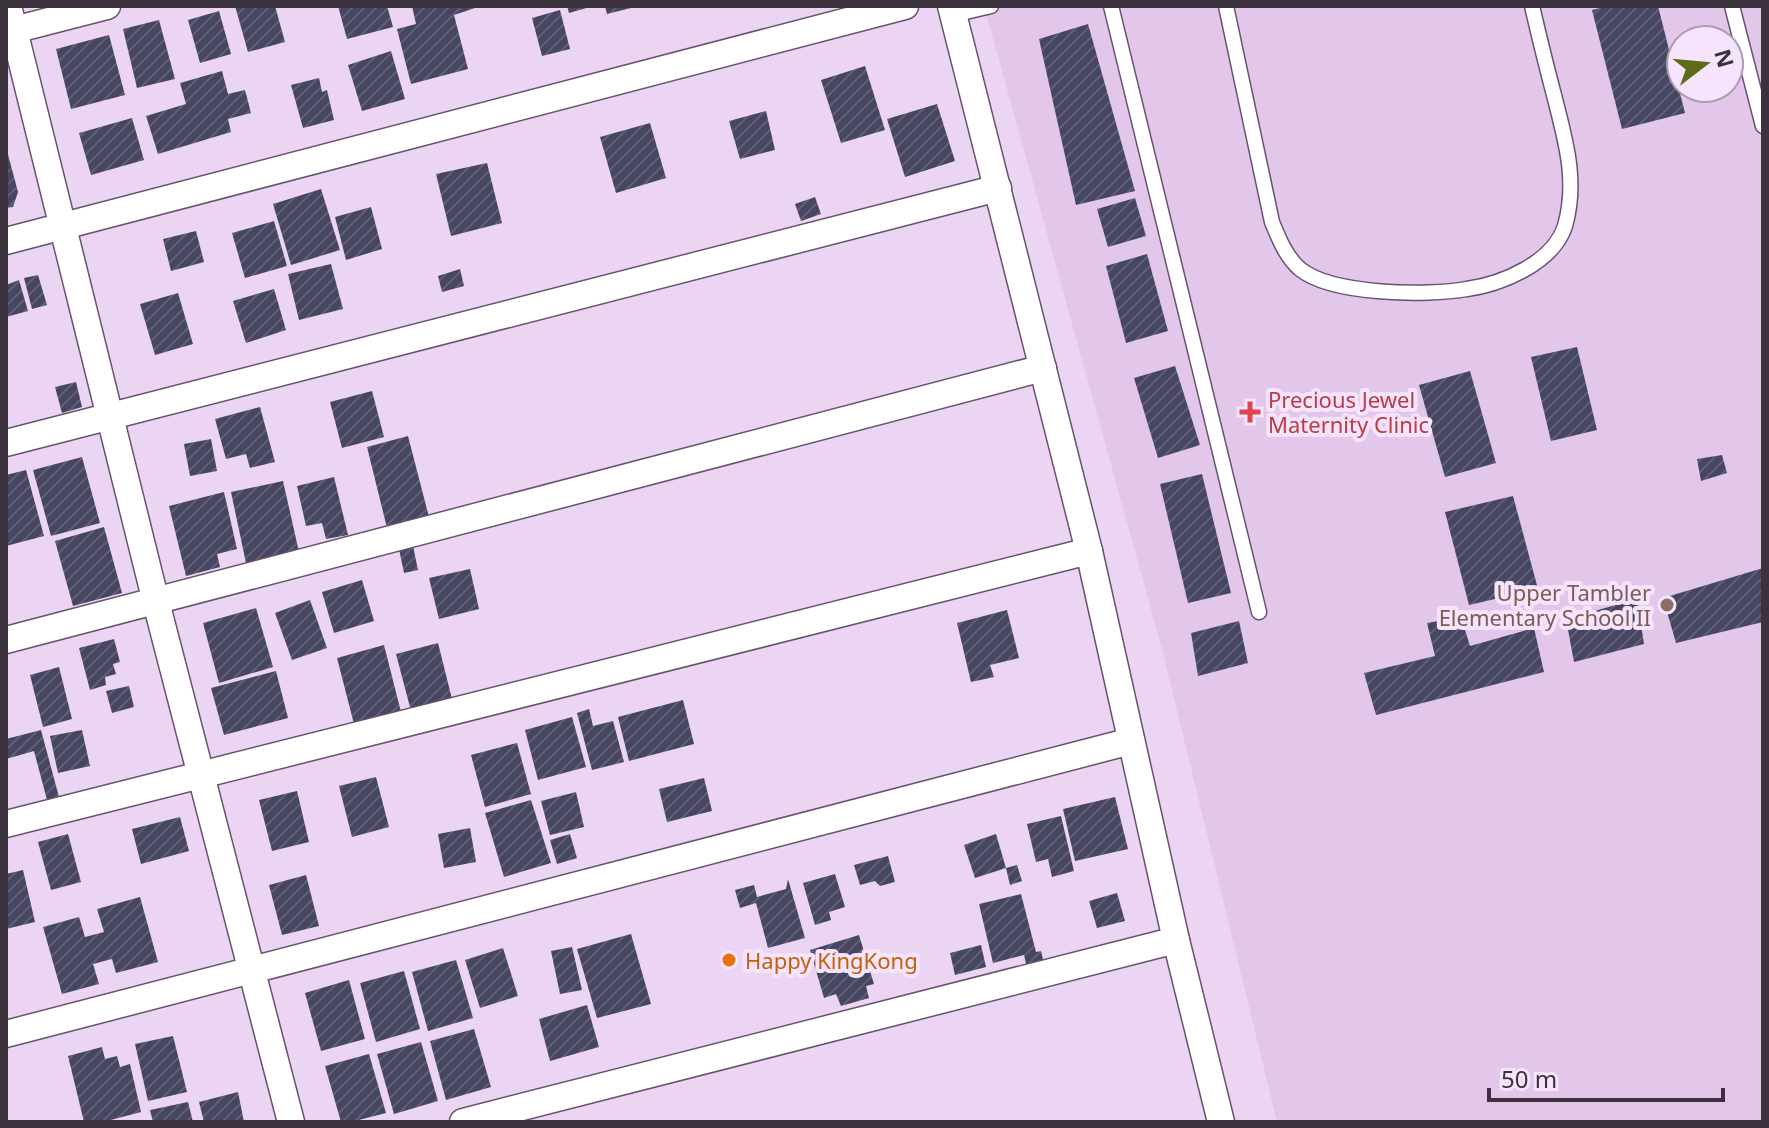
<svg xmlns="http://www.w3.org/2000/svg" width="1769" height="1128" viewBox="0 0 1769 1128" font-family="'Noto Sans',sans-serif">
<defs>
<pattern id="building-hatch" width="6" height="6" patternUnits="userSpaceOnUse" patternTransform="scale(2)"><rect width="6" height="6" fill="#464662"/><path d="M-1 1l2-2M0 6l6-6M5 7l2-2" fill="none" stroke="#5f5f76"/></pattern>
</defs>
<rect width="100%" height="100%" fill="#ecd5f3"/>
<path fill="#e3c7eb" fill-rule="evenodd" d="M984,6H1763V1122H1277L1162,649ZM1681,40H1729V88H1681Z"/>
<g fill="url(#building-hatch)">
<path d="M235,6H275L285,42L248,52Z"/>
<path d="M338,6H387L393,27L347,39Z"/>
<path d="M412,6H481L454,15L468,69L411,84L397,29L416,24Z"/>
<path d="M567,6H590V7L569,13Z"/>
<path d="M605,6H635V7L607,14Z"/>
<path d="M1608,6H1658L1685,113L1622,129L1592,10Z"/>
<path d="M560,10L570,49L542,56L532,18Z"/>
<path d="M219,11L231,54L200,63L188,20Z"/>
<path d="M159,20L175,79L137,88L123,29Z"/>
<path d="M1088,24L1135,191L1076,205L1039,39Z"/>
<path d="M109,35L125,95L71,109L56,49Z"/>
<path d="M391,51L405,99L362,111L348,65Z"/>
<path d="M865,66L885,130L841,143L821,80Z"/>
<path d="M222,71L228,94L245,90L251,113L228,119L231,132L158,154L146,116L186,104L180,83Z"/>
<path d="M319,78L322,92L327,90L334,120L303,128L291,85Z"/>
<path d="M937,104L955,161L905,177L887,119Z"/>
<path d="M766,111L775,150L740,159L729,121Z"/>
<path d="M132,118L144,160L91,175L79,133Z"/>
<path d="M650,123L666,178L616,193L600,137Z"/>
<path d="M6,147L18,192L13,207L6,208Z"/>
<path d="M487,163L502,223L451,236L436,174Z"/>
<path d="M321,189L340,250L291,265L273,204Z"/>
<path d="M815,197L821,214L801,221L795,204Z"/>
<path d="M1135,198L1146,236L1108,247L1097,209Z"/>
<path d="M371,207L382,249L346,260L335,217Z"/>
<path d="M274,221L287,266L245,278L232,233Z"/>
<path d="M196,231L204,262L171,271L163,239Z"/>
<path d="M1147,254L1168,331L1126,343L1106,266Z"/>
<path d="M331,264L343,309L299,320L288,274Z"/>
<path d="M460,269L464,286L442,292L438,276Z"/>
<path d="M38,275L47,305L32,309L24,278Z"/>
<path d="M19,280L28,311L6,317V285Z"/>
<path d="M274,289L286,330L246,343L233,301Z"/>
<path d="M178,293L193,344L155,355L140,304Z"/>
<path d="M1577,347L1597,430L1551,441L1531,357Z"/>
<path d="M1175,366L1200,445L1158,458L1134,378Z"/>
<path d="M1470,371L1496,463L1445,477L1419,385Z"/>
<path d="M76,382L82,407L62,413L55,387Z"/>
<path d="M372,391L384,437L342,448L330,402Z"/>
<path d="M260,407L275,462L250,468L246,454L226,459L215,419Z"/>
<path d="M408,436L430,521L388,532L367,447Z"/>
<path d="M211,439L217,471L190,476L184,444Z"/>
<path d="M1722,455L1727,473L1701,481L1697,459Z"/>
<path d="M82,457L100,523L51,536L33,470Z"/>
<path d="M26,470L44,536L6,546V475Z"/>
<path d="M1202,474L1231,593L1188,603L1160,484Z"/>
<path d="M334,477L348,535L326,539L322,523L306,526L297,486Z"/>
<path d="M283,481L299,552L246,563L231,492Z"/>
<path d="M224,492L237,549L217,554L220,567L186,576L169,506Z"/>
<path d="M1513,496L1538,589L1469,605L1445,512Z"/>
<path d="M104,527L122,593L73,606L55,541Z"/>
<path d="M413,546L418,570L404,573L399,549Z"/>
<path d="M1763,568V622L1676,643L1663,598Z"/>
<path d="M470,569L479,609L439,619L429,578Z"/>
<path d="M362,580L374,621L334,633L322,592Z"/>
<path d="M1637,599L1644,644L1574,662L1566,619Z"/>
<path d="M310,600L327,648L292,660L275,613Z"/>
<path d="M256,608L273,667L219,683L203,623Z"/>
<path d="M1007,610L1019,658L990,665L994,677L971,682L957,623Z"/>
<path d="M1461,617L1470,646L1534,628L1544,672L1376,715L1364,673L1435,656L1427,623Z"/>
<path d="M1239,621L1248,663L1198,676L1191,633Z"/>
<path d="M114,639L120,662L113,664L116,674L105,677L106,685L90,690L79,648Z"/>
<path d="M438,643L452,699L411,711L396,654Z"/>
<path d="M384,645L401,712L354,724L337,658Z"/>
<path d="M59,667L72,719L43,727L30,675Z"/>
<path d="M276,671L288,718L224,735L211,688Z"/>
<path d="M129,686L134,707L112,713L106,691Z"/>
<path d="M683,700L694,744L629,761L618,717Z"/>
<path d="M589,709L593,726L613,721L624,762L592,770L577,713Z"/>
<path d="M572,717L586,767L538,780L525,730Z"/>
<path d="M41,730L59,797L47,800L34,751L6,759V739Z"/>
<path d="M82,730L90,766L58,773L50,736Z"/>
<path d="M517,743L531,794L485,807L471,755Z"/>
<path d="M376,777L389,827L352,837L339,786Z"/>
<path d="M704,778L712,811L667,822L659,789Z"/>
<path d="M297,791L309,842L272,851L259,800Z"/>
<path d="M576,792L584,827L550,835L541,801Z"/>
<path d="M1115,797L1128,849L1075,861L1063,809Z"/>
<path d="M531,800L551,863L504,877L485,813Z"/>
<path d="M1061,816L1074,871L1052,877L1048,859L1036,862L1027,824Z"/>
<path d="M180,817L189,851L141,864L132,829Z"/>
<path d="M470,828L476,862L444,868L438,834Z"/>
<path d="M68,834L81,882L51,890L38,842Z"/>
<path d="M570,834L577,858L557,864L550,840Z"/>
<path d="M996,834L1006,868L975,878L964,845Z"/>
<path d="M888,856L895,882L880,886L875,881L860,885L854,865Z"/>
<path d="M1017,865L1022,881L1010,885L1006,868Z"/>
<path d="M23,870L35,922L6,929V874Z"/>
<path d="M835,874L845,907L829,912L831,920L815,925L803,883Z"/>
<path d="M306,875L319,926L282,935L269,885Z"/>
<path d="M788,879L805,938L768,948L756,903L740,908L735,890L754,885L757,897L786,889Z"/>
<path d="M1117,893L1125,921L1097,928L1089,901Z"/>
<path d="M1021,894L1036,952L1041,951L1045,968L1028,972L1024,955L993,963L979,904Z"/>
<path d="M140,897L158,962L116,973L112,959L93,964L99,984L62,994L43,927L79,917L85,937L104,932L97,909Z"/>
<path d="M631,934L651,1004L597,1018L577,949Z"/>
<path d="M859,935L874,984L866,986L869,998L841,1006L836,994L824,998L810,950Z"/>
<path d="M981,945L986,967L955,975L950,953Z"/>
<path d="M572,947L582,990L560,994L551,951Z"/>
<path d="M503,948L518,996L480,1008L465,960Z"/>
<path d="M456,960L473,1018L428,1031L412,972Z"/>
<path d="M404,971L420,1029L376,1042L360,983Z"/>
<path d="M349,980L365,1039L321,1051L305,993Z"/>
<path d="M587,1005L599,1047L550,1061L539,1019Z"/>
<path d="M474,1029L491,1087L446,1100L430,1041Z"/>
<path d="M173,1036L187,1092L148,1101L135,1044Z"/>
<path d="M421,1042L438,1101L394,1114L377,1054Z"/>
<path d="M102,1047L105,1059L117,1056L120,1067L130,1064L141,1112L103,1122H84L68,1056Z"/>
<path d="M369,1054L386,1113L351,1122H341L325,1066Z"/>
<path d="M238,1092L244,1122H204L199,1102Z"/>
<path d="M188,1102L193,1122H153L150,1110Z"/>
</g>
<g fill="none" stroke-linecap="round" stroke-linejoin="round">
<g stroke="#67536d" stroke-width="17">
<g id="lane">
<path d="M1111,6L1259,612"/>
<path d="M1226,6L1272,222C1279,239 1286,257 1300,269C1332,295 1427,296 1467,289C1502,284 1553,263 1565,226C1578,180 1565,139 1554,95C1546,65 1539,36 1532,6"/>
<path d="M1732,6L1763,126"/>
<path d="M953,15L991,6"/>
</g>
</g>
<g stroke="#67536d" stroke-width="29">
<g id="street">
<path d="M8,6L156,602L291,1122"/>
<path d="M951,6L1089,551L1176,940L1221,1122"/>
<path d="M6,32L107,6"/>
<path d="M6,241L905,6"/>
<path d="M6,443L998,188"/>
<path d="M6,640L1043,368"/>
<path d="M6,824L1089,551"/>
<path d="M6,1034L1131,741"/>
<path d="M463,1122L1176,940"/>
</g>
</g>
<use href="#lane" stroke="#fff" stroke-width="14"/>
<use href="#street" stroke="#fff" stroke-width="26"/>
</g>
<path fill="#e0444e" stroke="#f6e4fc" stroke-width="3" d="M1246 400h8v8h8v8h-8v8h-8v-8h-8v-8h8z"/>
<circle fill="#8d6e63" stroke="#f6e4fc" stroke-width="3" cx="1667" cy="605" r="8"/>
<circle fill="#e8710a" stroke="#f6e4fc" stroke-width="3" cx="729" cy="960" r="8"/>
<g text-anchor="middle" dominant-baseline="central" stroke-width="8" stroke-linejoin="round" paint-order="stroke">
<g font-size="22" fill="#be3a42" stroke="#f6e4fc" text-anchor="start">
<text x="1268" y="399">Precious Jewel<tspan x="1268" dy="25">Maternity Clinic</tspan></text>
</g>
<g font-size="22" fill="#785e54" stroke="#f6e4fc" text-anchor="end">
<text x="1651" y="592">Upper Tambler<tspan x="1651" dy="25">Elementary School II</tspan></text>
</g>
<g font-size="22" fill="#c56008" stroke="#f6e4fc" text-anchor="start">
<text x="745" y="960">Happy KingKong</text>
</g>
</g>
<rect width="1769" height="1128" fill="none" stroke="#3b323e" stroke-width="16"/>
<g transform="translate(1705 64) rotate(74)"><circle r="38" fill="#f6e4fc" stroke="#ab9db0" stroke-width="2"/>
<path d="M0-6L14 30L0 20L-14 30Z" fill="#5d6c16"/>
<text y="-12" font-size="22" font-weight="bold" text-anchor="middle" fill="#3b323e">N</text>
</g>
<path d="M1489 1088v12h234v-12" fill="none" stroke="#3b323e" stroke-width="4"/>
<text x="1501" y="1088" font-size="24" fill="#3b323e" stroke="#f6e4fc" stroke-width="6" paint-order="stroke">50 m</text>
</svg>
